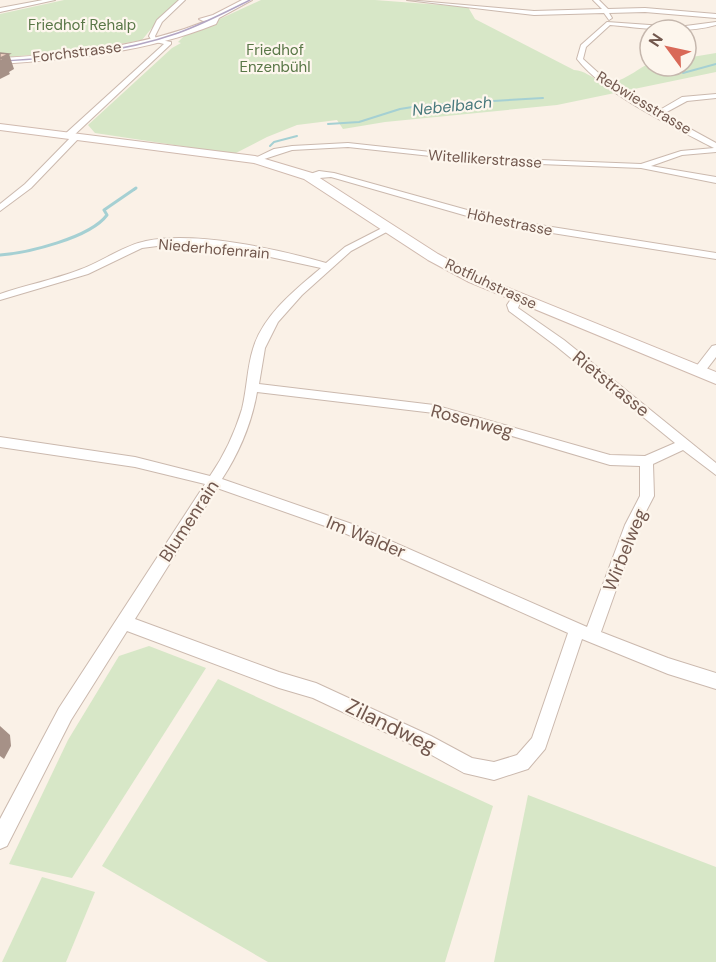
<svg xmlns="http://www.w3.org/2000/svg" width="716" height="962" viewBox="0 0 716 962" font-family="'DM Sans',sans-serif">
<rect width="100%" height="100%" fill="#faf1e7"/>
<g fill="#d7e7c7">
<path d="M64,0H180L160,18L142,40L91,49L0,58V14Z"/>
<path d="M261,0H375L468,7L475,19L574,70C585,71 591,77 600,81C614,89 636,70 648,64L650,66H686V58L716,53V72L557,105L385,122L343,129L337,120L297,125L267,137L234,154L95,133L88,125L172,48L181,43L178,42L185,35Z"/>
<path d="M149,646L206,668L72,878L9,864L68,740L119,656Z"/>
<path d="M218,679L493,806L445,962H268L102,866Z"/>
<path d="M528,795L716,867V962H494Z"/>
<path d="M42,877L95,892L66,962H2Z"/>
</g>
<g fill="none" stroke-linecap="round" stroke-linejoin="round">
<g stroke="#a5d0d3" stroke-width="2">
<path d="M683,73L716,64"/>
<path d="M328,124L359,122L400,109L425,105L543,98"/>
<path d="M270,146L274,142L297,136"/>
<path d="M134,190L136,188"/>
</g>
<path stroke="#a5d0d3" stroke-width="3" d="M0,255C27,253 90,238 107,215L104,210L136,188"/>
<g stroke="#cbb9ae" stroke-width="2">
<g id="minor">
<path d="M43,0H55L0,12V8Z"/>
<path d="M179,0H185L162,22L155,36L156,39L171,42V44L71,138H65V134L164,44L152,41L149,36L157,20Z"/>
<path d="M407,0L534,11L602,9L593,0H599L608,9L645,8L716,14V18L645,12L609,13L612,18L609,20L604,13L534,15Z"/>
<path d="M607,22L678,27L716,22V25C682,35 645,28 610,25L586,47L583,59L604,78L658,111L682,97L716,94V98L687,101L663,114L716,143V152L682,155L651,166L716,177V183L641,168L486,162L348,147L292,150L255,162L251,160L274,149L292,146L348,143L486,158L641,164L681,151L714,148C673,127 604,94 577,59L581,45Z"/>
<path d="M73,135L80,137L31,188L0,211V204L25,184Z"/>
<path d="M319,171L334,173L496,218L716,253V259L495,224L331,177L308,179L304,176Z"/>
<path d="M386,226L394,228L351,251L302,295L278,322L265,348L259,384L434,405L610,455L645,456L675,443L556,346L509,311L507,305L513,296H521L522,298L518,308L564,340L716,463V475L683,450L653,464L654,496L639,525L601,632L668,658L716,673V689L668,674L582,639L545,749L528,769L494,780L464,773L419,748L313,698L279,688L127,631L71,720L7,846L0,849V819L59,708L205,484L135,467L0,447V437L135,457L210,476C224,456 235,432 242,409C247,389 247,368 253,349C263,315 295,290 321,268L238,250L165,245L142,248L88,274L0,300V294C26,285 53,280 79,270C102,262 122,246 146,241C196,231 277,249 326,263L345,247ZM257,392L434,413L610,465L640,466V496L625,525L587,627L352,524L222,479C239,453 252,422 257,392ZM217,488L342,532L568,633L532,738L517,755L494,762L472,758L431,736L316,683L279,672L135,619Z"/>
<path d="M716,345V357L703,374H695L693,371L695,368L712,346Z"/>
</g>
</g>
<g stroke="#d0baaf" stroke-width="2">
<g id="secondary">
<path d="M242,0H252L219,18L216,24C147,52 74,59 0,64V58C72,54 142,47 209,20L203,21L199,19L213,15Z"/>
<path d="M0,124L255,156L312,173L438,254L479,276L716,372V384L469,282L428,260L304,179L254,163L0,130Z"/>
</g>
</g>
<use href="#minor" fill="#fff" fill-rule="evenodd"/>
<use href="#secondary" fill="#fff" fill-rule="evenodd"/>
<path stroke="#b3a6c3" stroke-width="1.5" d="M0,61C60,58 121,53 178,33C203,24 226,12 250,0"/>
</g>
<g fill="#a69187">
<path d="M9,54L14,69L9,72L10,74L0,79V58Z"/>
<path d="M0,726L10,735L11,746L4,759L0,756Z"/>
</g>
<path fill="#edcfc1" stroke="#a69187" stroke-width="1.5" d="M0,53L9,54L0,58L4,59L0,61Z"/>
<g text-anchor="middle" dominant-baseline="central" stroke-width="4.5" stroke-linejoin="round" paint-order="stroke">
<g font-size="15" fill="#597747" stroke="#fdf6ed">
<text x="82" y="25">Friedhof Rehalp</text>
<text x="275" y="50">Friedhof<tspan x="275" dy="17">Enzenbühl</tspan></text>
</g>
<g font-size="15" fill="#72584e" stroke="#fdf6ed">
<text transform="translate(77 52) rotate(-7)">Forchstrasse</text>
<text transform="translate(644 103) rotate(31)">Rebwiesstrasse</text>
<text transform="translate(485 159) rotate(4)">Witellikerstrasse</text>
<text transform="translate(510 222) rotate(12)">Höhestrasse</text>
<text transform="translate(214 249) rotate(5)">Niederhofenrain</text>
<text transform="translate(491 284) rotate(25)">Rotfluhstrasse</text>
</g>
<g font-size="16" font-style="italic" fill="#47787c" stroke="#fdf6ed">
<text transform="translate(452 106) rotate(-6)">Nebelbach</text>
</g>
<g font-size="18" fill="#72584e" stroke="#fdf6ed">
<text transform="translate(611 384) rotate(39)">Rietstrasse</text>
<text transform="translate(472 421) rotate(15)">Rosenweg</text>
<text transform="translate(189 521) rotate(-57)">Blumenrain</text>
<text transform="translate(366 537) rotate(22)">Im Walder</text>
<text transform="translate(625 550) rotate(-68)">Wirbelweg</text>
</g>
<g font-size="21" fill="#72584e" stroke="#fdf6ed">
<text transform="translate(391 726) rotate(26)">Zilandweg</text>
</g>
</g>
<g transform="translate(668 48) rotate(303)"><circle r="28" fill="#fdf6ed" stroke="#c5b7ad" stroke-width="1.5"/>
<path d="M0-4.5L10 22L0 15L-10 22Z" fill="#d96958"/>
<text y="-9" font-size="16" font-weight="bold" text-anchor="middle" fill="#72584e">N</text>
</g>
</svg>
